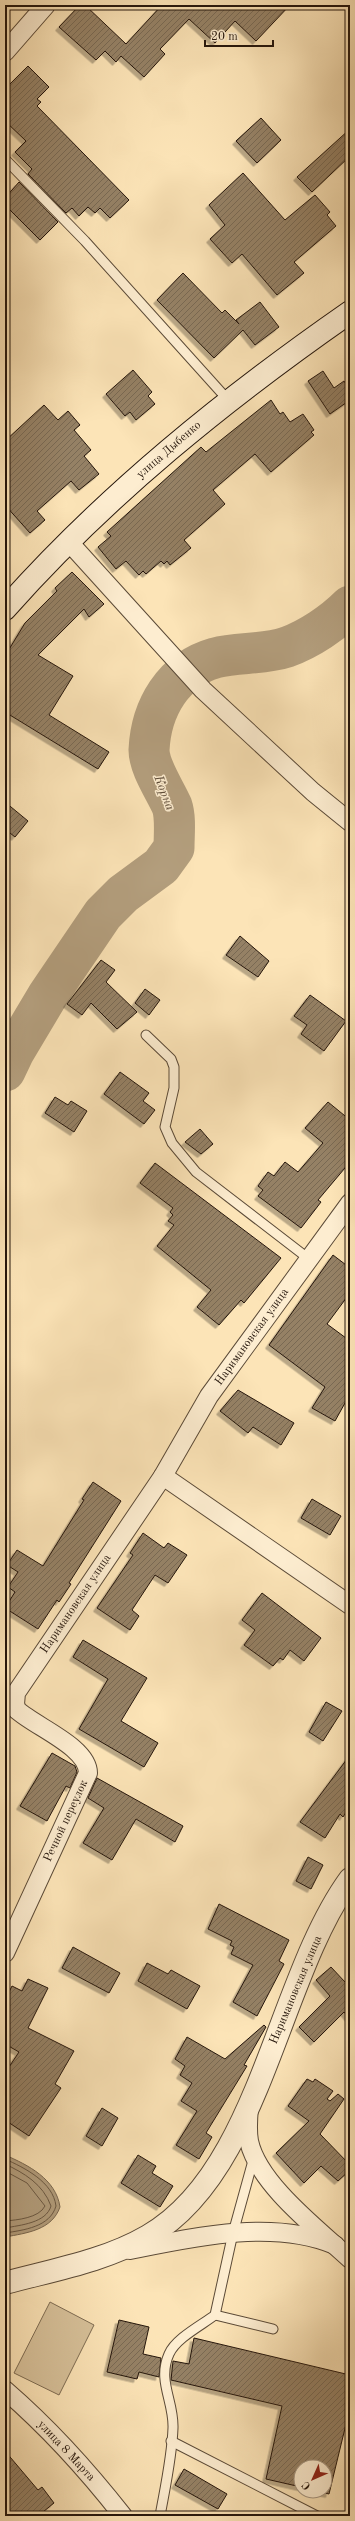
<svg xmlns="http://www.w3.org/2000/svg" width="355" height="2521" viewBox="0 0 355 2521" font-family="'Old Standard TT',serif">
<defs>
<pattern id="building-hatch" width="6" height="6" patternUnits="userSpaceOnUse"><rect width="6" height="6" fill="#958165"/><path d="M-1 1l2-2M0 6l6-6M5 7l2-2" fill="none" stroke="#796952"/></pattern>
<filter id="shadow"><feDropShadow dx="-3.5" dy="3.5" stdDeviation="0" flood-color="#0004"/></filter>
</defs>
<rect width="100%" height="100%" fill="#fce4b7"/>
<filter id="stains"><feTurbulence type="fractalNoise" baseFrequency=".005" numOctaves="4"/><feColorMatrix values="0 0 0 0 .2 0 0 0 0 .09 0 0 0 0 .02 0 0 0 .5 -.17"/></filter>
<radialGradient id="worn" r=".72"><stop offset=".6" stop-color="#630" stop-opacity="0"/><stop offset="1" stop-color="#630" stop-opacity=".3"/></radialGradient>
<path fill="#d7c19a" stroke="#7e6c53" d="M50,2302L94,2325L59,2395L14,2373Z"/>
<path fill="#b39e7d" stroke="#7a6850" d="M5,2155C28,2165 56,2179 60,2207C52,2230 27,2233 5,2237Z"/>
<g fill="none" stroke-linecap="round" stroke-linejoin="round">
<g stroke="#6c5a44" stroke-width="1">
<path d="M5,2159C25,2168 53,2182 56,2206C50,2227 24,2230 5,2233"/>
<path d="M5,2164C24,2173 43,2184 51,2206C46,2223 21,2225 5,2228"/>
<path d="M5,2171L27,2183L45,2206C39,2218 17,2220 5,2221"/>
</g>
<path stroke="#b39e7d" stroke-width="41" d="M5,1071L14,1052L48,995L103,914L123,894L161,866L174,848C174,835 176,818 172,806C165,790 149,767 149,750C151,708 173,670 215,658C238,652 263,655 287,647C309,639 333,623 350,606"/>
</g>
<g fill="url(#building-hatch)" stroke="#25160c" filter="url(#shadow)">
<path d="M80,5H85L126,44L162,5H290L256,41L235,21L215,43L189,19L160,49L165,54L144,77L121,56L116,62L105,51L96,60L59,27Z"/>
<path d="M28,66L49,87L37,99L41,102L37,106L129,200L110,218L100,208L95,213L88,207L79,216L72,208L66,213L28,174L32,169L15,152L26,141L5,121V89Z"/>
<path d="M261,118L281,140L257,163L236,141Z"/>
<path d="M350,129V156L312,192L297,177Z"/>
<path d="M243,173L285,220L315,195L330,212L327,215L336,226L294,262L304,273L277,295L242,254L232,263L210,239L225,225L209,205Z"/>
<path d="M19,182L58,222L40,240L5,205V198Z"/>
<path d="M183,273L222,313L225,310L239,324L236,320L260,302L279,327L255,345L243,330L214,358L157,300Z"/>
<path d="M133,370L152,392L148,396L155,404L136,420L130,412L125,416L106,394Z"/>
<path d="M323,371L334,388L344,381L350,391V400L330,414L308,381Z"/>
<path d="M271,400L280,414L283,412L290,422L303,414L314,430L311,432L314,435L271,472L255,454L213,490L225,504L184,540L191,548L170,565L167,561L164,564L161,561L146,574L143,571L139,575L126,561L116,569L98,547L111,536L107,532L201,447L206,452Z"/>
<path d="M44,405L58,420L68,411L80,425L74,430L91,450L84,456L99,474L79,490L71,481L37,511L45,520L30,533L5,505V441Z"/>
<path d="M72,572L104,604L89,617L84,609L38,655L73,676L49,715L109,752L98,769L5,712V656L25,623L57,591L55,588Z"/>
<path d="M5,802L28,821L15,837L5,829Z"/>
<path d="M240,936L269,961L258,977L226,955Z"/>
<path d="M101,960L115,970L106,982L137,1012L117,1029L91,1003L82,1015L67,1004Z"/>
<path d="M145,989L160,1000L149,1015L135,1003Z"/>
<path d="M310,995L346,1021L324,1051L301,1034L307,1025L294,1016Z"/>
<path d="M120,1072L149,1093L143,1101L155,1110L144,1124L104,1094Z"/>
<path d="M55,1097L68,1105L71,1101L87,1111L74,1132L45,1113Z"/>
<path d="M328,1102L350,1120V1162L318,1200L321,1202L301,1228L258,1196L263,1190L258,1186L268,1172L274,1176L285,1162L298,1172L323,1143L305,1128Z"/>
<path d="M200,1129L213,1144L201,1154L185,1142Z"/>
<path d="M155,1163L281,1258L244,1303L241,1300L219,1325L197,1307L211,1290L157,1246L174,1225L168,1221L173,1215L170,1212L173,1208L140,1183Z"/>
<path d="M333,1255L350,1268V1293L327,1324L350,1341V1394L335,1421L312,1408L325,1387L269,1345Z"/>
<path d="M238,1390L294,1423L281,1445L253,1427L248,1433L220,1411Z"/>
<path d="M93,1482L121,1501L69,1583L71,1584L59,1602L57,1600L38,1629L5,1608L15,1592L8,1587L18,1572L7,1565L17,1550L43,1566L84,1500L82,1499Z"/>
<path d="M312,1499L341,1516L330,1535L301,1518Z"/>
<path d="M143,1533L164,1548L168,1543L187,1555L168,1583L155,1575L132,1610L139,1616L130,1630L97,1608L133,1555L130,1553Z"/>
<path d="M262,1593L321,1638L304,1661L290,1650L283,1660L280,1658L273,1666L244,1645L255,1630L242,1620Z"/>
<path d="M83,1640L147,1678L121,1721L158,1743L144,1767L79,1729L108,1679L73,1657Z"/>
<path d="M326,1702L342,1711L323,1741L309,1732Z"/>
<path d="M52,1753L75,1766L77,1772L70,1788L66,1786L47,1821L20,1806Z"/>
<path d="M350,1755V1806L343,1817L340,1814L325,1838L300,1822Z"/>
<path d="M97,1778L183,1826L175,1842L136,1819L112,1860L83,1843L104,1808L88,1798Z"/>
<path d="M308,1857L323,1865L311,1889L296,1881Z"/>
<path d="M219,1904L289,1940L279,1961L284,1964L257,2016L233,2002L253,1965L231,1954L234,1947L230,1945L232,1941L208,1929Z"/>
<path d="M73,1947L120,1973L109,1993L62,1968Z"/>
<path d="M147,1963L168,1974L171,1970L200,1986L187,2009L138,1981Z"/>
<path d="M331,1967L345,1982L350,1977V2019L344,2012L314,2042L299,2027L330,1996L316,1980Z"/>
<path d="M28,1979L48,1988L28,2028L74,2051L55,2084L61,2088L29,2136L5,2120V2073L19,2052L5,2044V2000L12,1986L22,1991Z"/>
<path d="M264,2025L266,2027L244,2065L247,2066L206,2133L212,2137L199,2159L176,2145L197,2111L181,2101L192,2083L180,2075L185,2066L175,2059L187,2037L225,2059Z"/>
<path d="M307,2079L313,2082L315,2079L333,2091L327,2099L330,2101L338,2094L344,2099L320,2134L350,2165V2170L338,2181L321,2166L304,2183L276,2153L309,2121L288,2106Z"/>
<path d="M102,2108L118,2118L102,2146L86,2136Z"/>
<path d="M138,2155L156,2166L152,2173L173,2186L160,2207L121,2183Z"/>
<path d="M119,2320L149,2327L143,2354L161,2358L159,2377L139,2372L137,2379L107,2372Z"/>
<path d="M194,2338L350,2375V2420H347L329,2494L317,2491H325V2467H301V2487L266,2479L282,2406L171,2380L173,2361L189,2364Z"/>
<path d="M5,2451L38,2490L42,2487L54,2503L38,2516H5Z"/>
<path d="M184,2469L227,2494L218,2509L175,2485Z"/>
</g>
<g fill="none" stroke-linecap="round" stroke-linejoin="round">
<g stroke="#5b4a37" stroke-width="11">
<g id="service">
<path d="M5,159L85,241L228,400"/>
<path d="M146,1035L171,1059L174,1067V1088L165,1127L172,1143L196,1172L309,1259"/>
<path d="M215,2315L273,2329"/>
<path d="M171,2441L317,2516"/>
<path d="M160,2516C165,2488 172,2457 173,2428C174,2401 157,2381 169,2354C176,2338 202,2325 215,2315L233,2233L254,2157"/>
</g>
</g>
<g stroke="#5b4a37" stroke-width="20">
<g id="minor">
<path d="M5,52L46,5"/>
<path d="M68,541L203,690L313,792L350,822"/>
<path d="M350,1203L209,1396L163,1476L350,1605"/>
<path d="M5,1953L88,1773C88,1747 36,1727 17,1710L15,1704L16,1693L163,1476"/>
<path d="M249,2107C248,2118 247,2130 249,2141C258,2184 319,2230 350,2259"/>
<path d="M130,2250C194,2237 273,2219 335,2245"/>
<path d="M5,2390C49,2428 87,2470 123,2516"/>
</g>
</g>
<g stroke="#5b4a37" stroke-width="24">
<path id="tertiary" d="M5,2283C53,2270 105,2261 148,2236C260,2172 277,1979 350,1879"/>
</g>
<g stroke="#25160c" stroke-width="24">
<path id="secondary" d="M5,609C106,495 225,399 350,312"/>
</g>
<use href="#service" stroke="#fdedd0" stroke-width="9"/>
<use href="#minor" stroke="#fdedd0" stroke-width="18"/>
<use href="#tertiary" stroke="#fdedd0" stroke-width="22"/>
<use href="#secondary" stroke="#fdedd0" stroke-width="22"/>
</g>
<g text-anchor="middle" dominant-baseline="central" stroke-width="3" stroke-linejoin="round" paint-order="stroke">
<g font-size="12" fill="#25160c" stroke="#fdedd0">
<text transform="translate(169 450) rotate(-41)">улица Дыбенко</text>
<text transform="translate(252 1337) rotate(-54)">Наримановская улица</text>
<text transform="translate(76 1604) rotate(-56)">Наримановская улица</text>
<text transform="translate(66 1821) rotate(-65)">Речной переулок</text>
<text transform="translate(296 1990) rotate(-67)">Наримановская улица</text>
<text transform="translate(66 2451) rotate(47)">улица 8 Марта</text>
</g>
<g font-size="13" font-style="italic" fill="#5e4c39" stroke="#fdedd0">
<text transform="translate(164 793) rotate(69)">Корна</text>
</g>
</g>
<rect width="355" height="2521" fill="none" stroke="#fce4b7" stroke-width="20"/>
<rect x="6" y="6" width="343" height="2509" fill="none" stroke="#25160c" stroke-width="2"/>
<rect x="10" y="10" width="335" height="2501" fill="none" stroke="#25160c"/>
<g transform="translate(313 2479) rotate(225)"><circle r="19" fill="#fdedd0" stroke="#a79782"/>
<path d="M0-3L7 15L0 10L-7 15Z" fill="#8f2418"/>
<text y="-6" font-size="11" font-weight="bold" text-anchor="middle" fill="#25160c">С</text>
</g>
<path d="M205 40v6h68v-6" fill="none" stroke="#25160c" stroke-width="2"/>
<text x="211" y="40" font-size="12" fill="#25160c" stroke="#fdedd0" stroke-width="3" paint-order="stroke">20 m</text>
<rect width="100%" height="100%" filter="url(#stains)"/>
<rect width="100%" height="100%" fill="url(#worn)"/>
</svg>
